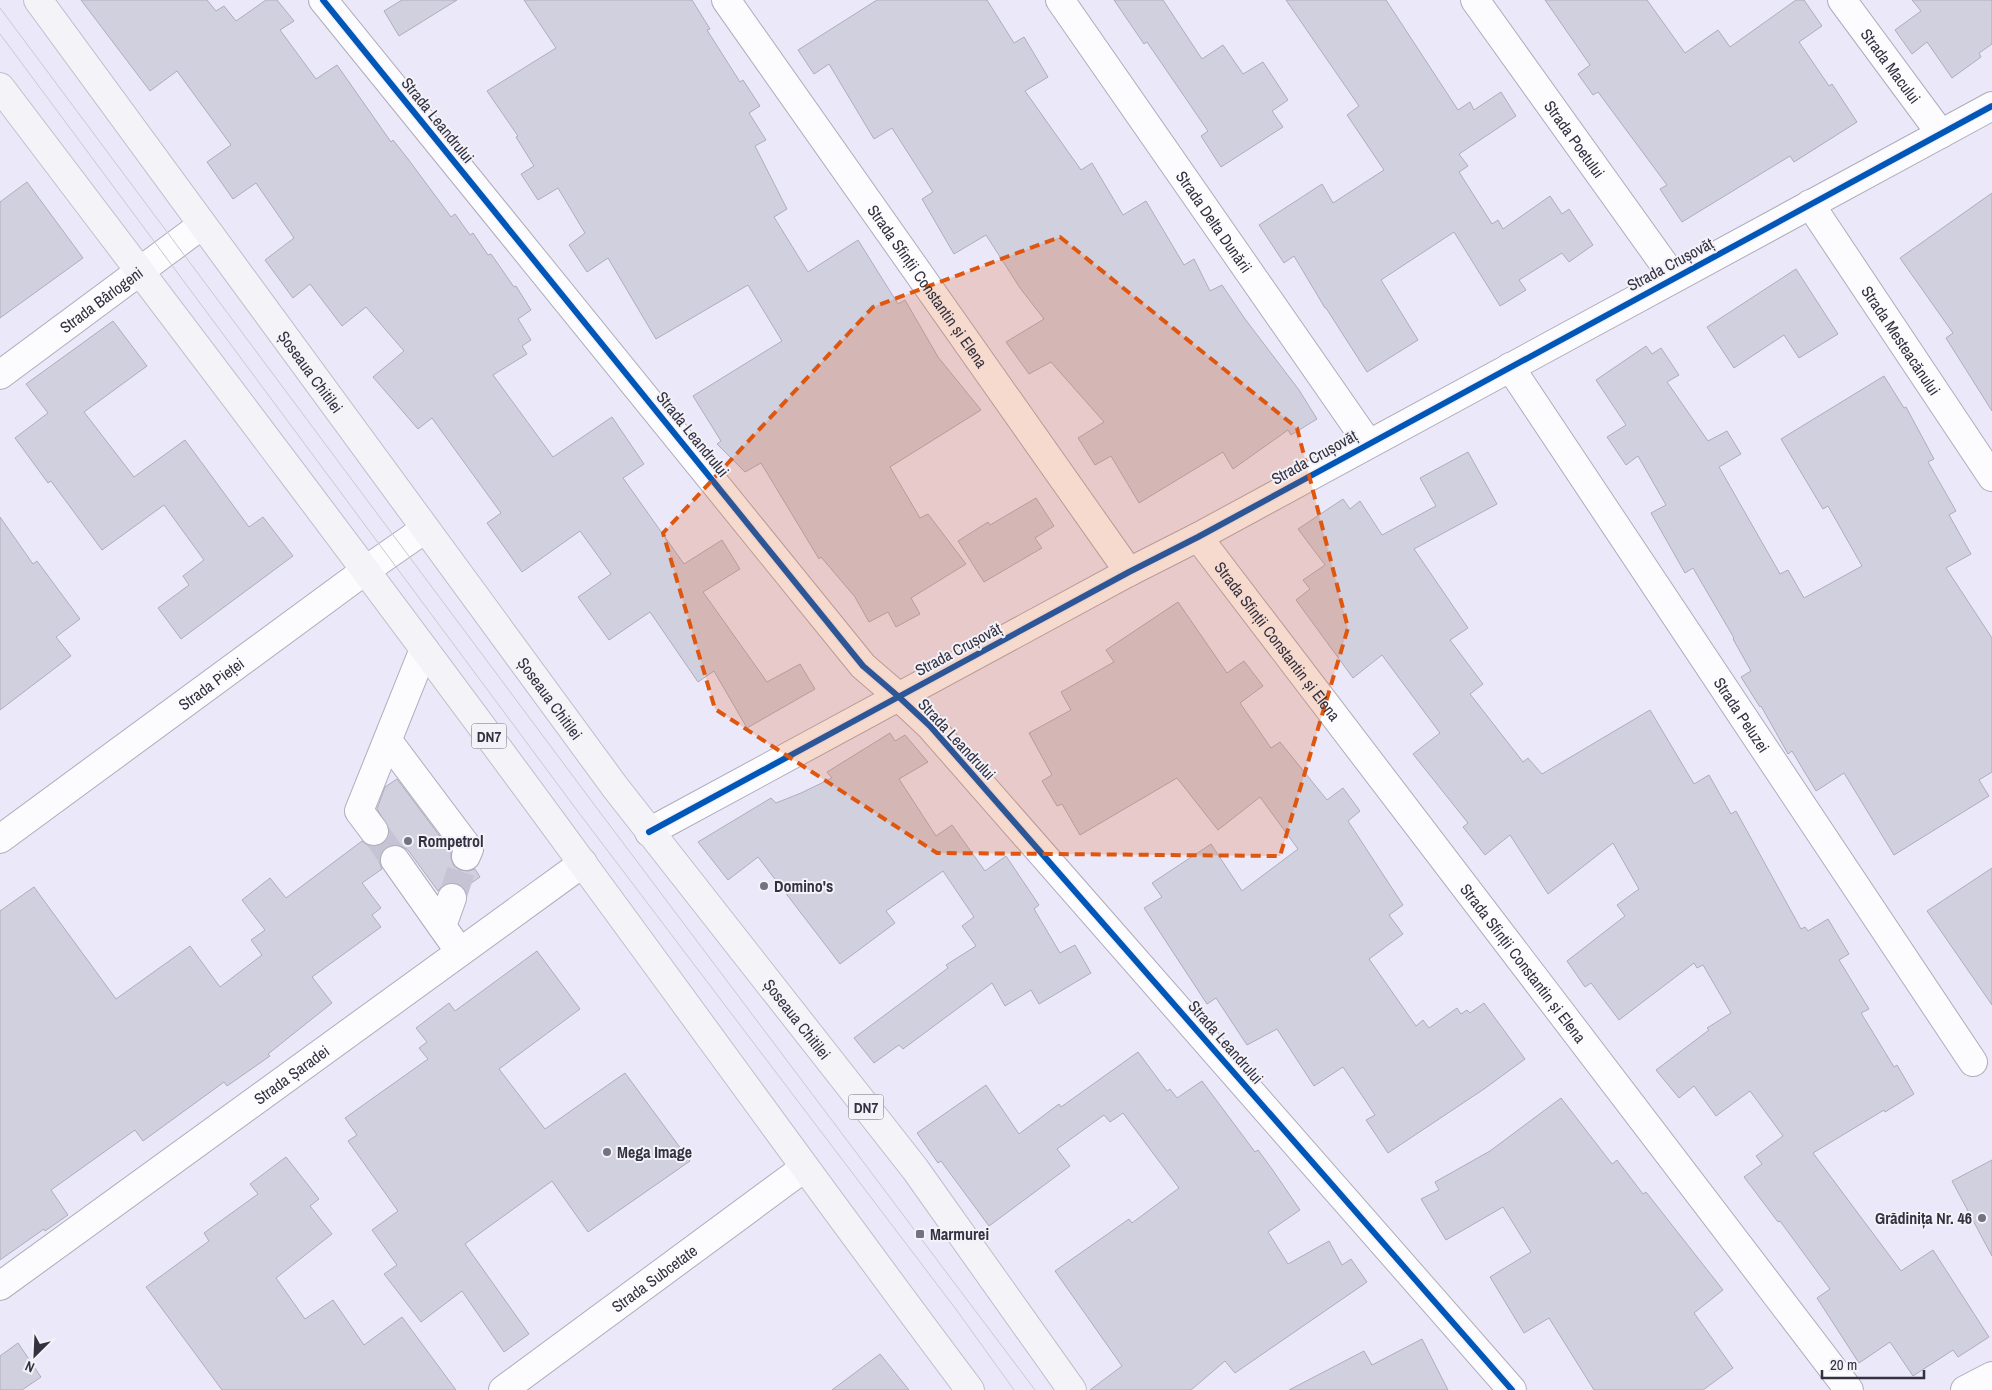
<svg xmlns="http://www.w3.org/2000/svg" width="1992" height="1390" viewBox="0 0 1992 1390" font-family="'Archivo Narrow',sans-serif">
<rect width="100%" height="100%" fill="#eae8f9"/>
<g fill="#d1d0de" stroke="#afadbb">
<path d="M81,0H207L216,11L224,6L236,21L266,0H277L294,21L280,30L316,79L337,65L391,142L393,140L408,159L451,217L455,214L470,235L473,233L488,255L491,254L514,287L516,286L531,310L518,319L531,340L522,346L527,354L493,375L553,457L612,417L644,464L623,478L684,564L722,540L740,569L703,592L767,682L800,664L815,689L747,728L714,671L698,682L650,612L609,640L578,597L611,574L580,531L522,572L487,523L501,513L432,418L418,429L373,377L404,351L366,307L342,326L310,284L293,298L265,260L294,238L256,183L233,199L207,162L231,145L177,71L150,91Z"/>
<path d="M402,0H457L399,36L384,11Z"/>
<path d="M524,0H692L710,29L707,30L740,82L743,80L760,106L749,113L766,140L755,146L787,209L774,217L808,272L858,240L898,304L905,300L938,357L981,410L890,467L920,518L928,514L966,564L911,598L920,614L896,627L888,612L869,622L855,597L821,557L819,559L761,463L745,472L717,444L721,441L693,396L782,341L748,285L656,339L608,258L587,272L569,245L585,233L558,188L538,200L521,174L534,166L516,137L518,136L487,91L556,48Z"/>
<path d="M877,0H987L1014,43L1024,37L1048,77L1025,91L1081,170L1092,163L1123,215L1146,201L1184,265L1194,259L1210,291L1222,285L1245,319L1299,390L1317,419L1291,435L1288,430L1233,469L1223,452L1139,503L1111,456L1095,465L1078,438L1104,422L1051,362L1029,374L1006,342L1044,319L1020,288L986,235L954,254L922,199L933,192L892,128L874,139L829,64L814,74L798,50Z"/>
<path d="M1114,0H1163L1202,59L1223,45L1243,74L1263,62L1288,100L1272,111L1283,127L1221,167L1201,136L1208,131L1147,42L1144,44Z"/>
<path d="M1286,0H1386L1458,110L1470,102L1474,110L1501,92L1516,116L1459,154L1468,166L1459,172L1492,224L1498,220L1503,229L1550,196L1562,214L1569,209L1593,245L1569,262L1562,253L1519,280L1526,290L1500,306L1454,232L1381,280L1418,340L1367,372L1326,308H1325L1294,256L1284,263L1259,225L1322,184L1333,203L1384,170L1347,115L1359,106Z"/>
<path d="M1545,0H1647L1685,53L1718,30L1730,47L1796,0H1804L1822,26L1799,42L1829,86L1832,84L1857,122L1794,162L1790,156L1682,222L1660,189L1667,185L1598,92L1593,95L1578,74L1590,65Z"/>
<path d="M1912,0H1992V44L1979,53L1981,57L1952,78L1927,42L1912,54L1895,30L1921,11Z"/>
<path d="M27,182L83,258L0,318V202Z"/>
<path d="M1992,193V411L1946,338L1953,333L1900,258Z"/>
<path d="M1796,269L1838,334L1799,358L1784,335L1734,368L1707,327Z"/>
<path d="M113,321L147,366L84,412L134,477L185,440L249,527L263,517L293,556L181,639L158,608L189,585L183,576L204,560L164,505L102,550L51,481L48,483L15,438L48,413L26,384Z"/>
<path d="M1646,346L1652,354L1661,348L1679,375L1667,382L1708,441L1727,431L1741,454L1719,467L1780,574L1788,570L1804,598L1862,566L1828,506L1823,509L1781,439L1884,376L1904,408L1906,407L1934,459L1928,462L1956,511L1949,515L1971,554L1946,568L1992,638V772L1979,780L1989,796L1894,855L1844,773L1816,791L1792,751L1788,754L1761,706L1760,707L1741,677L1751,671L1733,639L1734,638L1693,568L1685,573L1651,513L1666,505L1638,456L1626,465L1607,437L1626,425L1596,380Z"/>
<path d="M1468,452L1497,504L1414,549L1468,628L1450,640L1483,684L1470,694L1523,762L1528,758L1542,774L1650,710L1694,784L1709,775L1731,814L1736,811L1801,929L1805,927L1808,931L1828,919L1849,954L1839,960L1869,1009L1861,1013L1894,1067L1897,1065L1914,1094L1885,1112L1884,1110L1813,1153L1901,1271L1933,1250L1989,1337L1958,1357L1953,1350L1913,1376L1890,1342L1859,1363L1817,1298L1830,1289L1780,1221L1778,1222L1744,1177L1762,1164L1756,1156L1783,1136L1750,1091L1716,1116L1694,1086L1679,1098L1656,1070L1709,1030L1707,1028L1731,1013L1703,965L1697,968L1694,963L1619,1020L1591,983L1585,987L1567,961L1625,916L1617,905L1639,889L1613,843L1548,894L1510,835L1485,855L1463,827L1468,823L1413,754L1440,733L1382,655L1353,678L1296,600L1310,589L1303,580L1325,565L1298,529L1343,499L1350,509L1360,501L1382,535L1436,506L1420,478Z"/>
<path d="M1036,498L1054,526L1035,538L1042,548L984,582L958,541L988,522L990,525Z"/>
<path d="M0,517L33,564L37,561L80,619L56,637L71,656L0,710Z"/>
<path d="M1178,602L1227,673L1244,661L1263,686L1240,703L1271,748L1280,742L1327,800L1343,788L1360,811L1348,821L1403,905L1389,915L1403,934L1369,959L1416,1026L1423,1020L1429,1028L1457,1008L1461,1014L1467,1010L1470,1013L1484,1003L1525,1059L1484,1089L1388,1153L1366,1120L1375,1115L1343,1067L1314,1086L1277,1029L1247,1045L1216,998L1207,1004L1144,908L1162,897L1152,883L1211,844L1242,891L1298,849L1260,797L1218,830L1177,778L1080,835L1062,804L1057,806L1042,781L1052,775L1029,733L1071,710L1061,692L1114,662L1106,650Z"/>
<path d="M890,733L895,741L905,735L928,762L899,779L936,836L952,825L985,871L1006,856L1039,905L1034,909L1060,953L1075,945L1091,973L1039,1004L1031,990L1005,1006L992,983L903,1049L899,1045L874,1063L854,1038L948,968L946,965L976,946L962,926L974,917L943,871L886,911L895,923L840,964L758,857L728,880L698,842L771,798L776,803L801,793L832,778L827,772Z"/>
<path d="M397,779L451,851V858L454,866L460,870L468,871L475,869L480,877L464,888L458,884L450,883L442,886L438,891L408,850L401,846L394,844L386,848L381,854L379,861L382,869L362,883L381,908L372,915L381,927L312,977L332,1003L268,1054L270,1056L227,1086L224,1082L143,1141L135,1130L51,1190L68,1215L45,1231L44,1229L0,1260V911L34,887L116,999L190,946L220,987L262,955L251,940L265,930L242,900L270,878L286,898L362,841L367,845L375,847L384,843L388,837L389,829L377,809L385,787Z"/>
<path d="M1992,868V1005L1927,911Z"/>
<path d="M537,951L580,1009L499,1069L545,1129L625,1073L690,1161L588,1232L552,1181L465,1244L529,1334L504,1352L462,1291L421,1322L384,1274L397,1265L372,1230L398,1211L348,1141L357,1135L345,1118L428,1059L419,1048L427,1042L416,1028L449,1003L455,1011Z"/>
<path d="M1138,1052L1167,1091L1170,1089L1177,1098L1202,1081L1255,1152L1258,1150L1272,1169L1300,1210L1268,1232L1288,1264L1329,1241L1342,1265L1351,1259L1367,1282L1235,1373L1225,1361L1191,1390H1090L1122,1366L1055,1271L1129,1219L1132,1223L1179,1188L1123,1113L1110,1122L1104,1115L1057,1149L1070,1166L989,1226L941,1161L938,1163L917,1133L986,1085L1019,1134L1059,1104L1061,1107Z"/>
<path d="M1561,1098L1612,1164L1617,1160L1643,1194L1646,1192L1723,1290L1694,1313L1733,1368L1703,1390H1594L1549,1318L1524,1333L1490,1277L1531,1252L1503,1207L1446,1240L1421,1199L1439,1190L1435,1182L1490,1151Z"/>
<path d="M286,1157L319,1199L310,1206L332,1234L276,1278L305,1319L333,1300L364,1345L402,1317L456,1390H222L146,1287L209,1241L204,1233L258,1194L250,1184Z"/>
<path d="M1992,1160V1256L1952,1181Z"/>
<path d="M1422,1339L1448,1390H1289L1364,1351L1372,1365Z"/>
<path d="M18,1343L41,1377L22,1390H0V1356Z"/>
<path d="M880,1354L909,1390H832Z"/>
</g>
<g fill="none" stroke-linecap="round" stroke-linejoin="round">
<g stroke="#c6c4d4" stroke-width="28" stroke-dasharray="28 14" stroke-linecap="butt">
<path d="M374,831L395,860"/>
<path d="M452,898L466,856"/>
</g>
<g stroke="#afadbb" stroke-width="30">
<g id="minor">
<path d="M323,0L863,666L899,697L930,726L1512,1390"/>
<path id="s1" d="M726,0L1129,572"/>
<path id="s2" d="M1060,0L1368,443"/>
<path id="s3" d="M1475,0L1674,278"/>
<path id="s4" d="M1842,0L1941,134"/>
<path id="s5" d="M1810,204L1992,477"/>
<path id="s6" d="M1510,367L1973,1062"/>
<path id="s7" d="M0,375L202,225"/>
<path id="s8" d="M1198,537L1849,1390"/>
<path d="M388,741L469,849L466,856"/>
<path d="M374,831L359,811L424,649"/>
<path d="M649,832L1129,572L1198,537L1992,106"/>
<path id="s9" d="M0,839L366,570L425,529"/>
<path d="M395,860L460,952"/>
<path d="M442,926L452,898"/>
<path id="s10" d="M0,1286L583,863"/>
<path id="s11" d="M503,1390L804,1168"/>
<path d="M1965,1390L1992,1376"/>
</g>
</g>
<g stroke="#c0becc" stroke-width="30">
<g id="major">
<path id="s12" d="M38,0L615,787L915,1169L1072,1390"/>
<path d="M0,87C196,345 392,603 583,864C712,1039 839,1216 970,1390"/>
</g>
</g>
<use href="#minor" stroke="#fcfcfe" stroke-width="28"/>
<use href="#major" stroke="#f3f3f8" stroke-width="28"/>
<g stroke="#cac9ce" stroke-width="1">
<path d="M0,8L593,803L1035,1390"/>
<path d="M0,34L579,813L958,1312L1014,1390"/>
</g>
<g stroke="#f3f2f9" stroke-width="9">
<g id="cycleway">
<path d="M323,0L863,666L899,697L930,726L1512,1390"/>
<path d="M649,832L1129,572L1198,537L1992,106"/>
</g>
</g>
<use href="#cycleway" stroke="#0057b8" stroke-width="6"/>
</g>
<path fill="#df570f" fill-opacity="0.2" stroke="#df570f" stroke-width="4" stroke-dasharray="10 6" stroke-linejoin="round" d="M1060,237L1297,428L1348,628L1280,856L937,853L715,709L663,533L873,307Z"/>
<g fill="#747281" stroke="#f3f2f9" stroke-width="2">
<circle cx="408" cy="841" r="5"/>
<circle cx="764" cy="886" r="5"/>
<circle cx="607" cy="1152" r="5"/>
<circle cx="1982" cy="1218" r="5"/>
<rect x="915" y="1229" width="10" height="10" rx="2.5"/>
</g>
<g text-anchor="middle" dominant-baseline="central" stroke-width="4" stroke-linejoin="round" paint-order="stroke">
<g fill="#f3f2f9" stroke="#6d6c78" stroke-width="1">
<rect x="471.5" y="723.5" width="35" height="25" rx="4"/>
<rect x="848.5" y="1094.5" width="35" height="25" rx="4"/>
</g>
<g font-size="15" font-weight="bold" fill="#343240">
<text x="489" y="736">DN7</text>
<text x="866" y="1107">DN7</text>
</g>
<g font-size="16" fill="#343240" stroke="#f3f2f9">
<text stroke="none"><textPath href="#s4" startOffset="82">Strada Macului</textPath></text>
<text transform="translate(438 120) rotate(51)">Strada Leandrului</text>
<text stroke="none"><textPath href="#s3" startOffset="171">Strada Poetului</textPath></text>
<text stroke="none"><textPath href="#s2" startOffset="270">Strada Delta Dunării</textPath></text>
<text transform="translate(1670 264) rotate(-28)">Strada Crușovăț</text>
<text stroke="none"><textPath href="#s1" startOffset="350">Strada Sfinții Constantin și Elena</textPath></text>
<text stroke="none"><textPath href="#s7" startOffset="126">Strada Bârlogeni</textPath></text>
<text stroke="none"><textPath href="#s5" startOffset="164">Strada Mesteacănului</textPath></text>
<text stroke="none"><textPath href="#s12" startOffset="461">Șoseaua Chitilei</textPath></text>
<text transform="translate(693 434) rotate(51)">Strada Leandrului</text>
<text transform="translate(1314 457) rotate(-29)">Strada Crușovăț</text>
<text stroke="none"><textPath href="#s8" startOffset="131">Strada Sfinții Constantin și Elena</textPath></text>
<text transform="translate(958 649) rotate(-28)">Strada Crușovăț</text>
<text stroke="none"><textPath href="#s9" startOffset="262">Strada Pieței</textPath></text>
<text stroke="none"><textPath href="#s12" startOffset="866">Șoseaua Chitilei</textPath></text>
<text stroke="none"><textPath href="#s6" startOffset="418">Strada Peluzei</textPath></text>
<text transform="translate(957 739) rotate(47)">Strada Leandrului</text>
<text stroke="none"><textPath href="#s8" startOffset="536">Strada Sfinții Constantin și Elena</textPath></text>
<text stroke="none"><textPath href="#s12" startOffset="1271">Șoseaua Chitilei</textPath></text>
<text transform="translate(1226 1042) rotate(49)">Strada Leandrului</text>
<text stroke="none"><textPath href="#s10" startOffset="360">Strada Șaradei</textPath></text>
<text stroke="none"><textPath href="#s11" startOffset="188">Strada Subcetate</textPath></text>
</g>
<g font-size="16" font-weight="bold" fill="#343240" stroke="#f3f2f9" text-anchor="start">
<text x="418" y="841">Rompetrol</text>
<text x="774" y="886">Domino's</text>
<text x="617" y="1152">Mega Image</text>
<text x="1972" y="1218" text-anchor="end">Grădinița Nr. 46</text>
<text x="930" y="1234">Marmurei</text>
</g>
</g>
<g transform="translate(35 1355) rotate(204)" stroke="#f3f2f9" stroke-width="4" paint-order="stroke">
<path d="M0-4L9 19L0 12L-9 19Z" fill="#343240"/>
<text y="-8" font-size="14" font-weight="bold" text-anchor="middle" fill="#343240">N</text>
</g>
<path d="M1822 1370v8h102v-8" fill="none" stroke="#343240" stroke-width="2.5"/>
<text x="1830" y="1370" font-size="15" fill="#343240" stroke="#f3f2f9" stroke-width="4" paint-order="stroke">20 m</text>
</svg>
